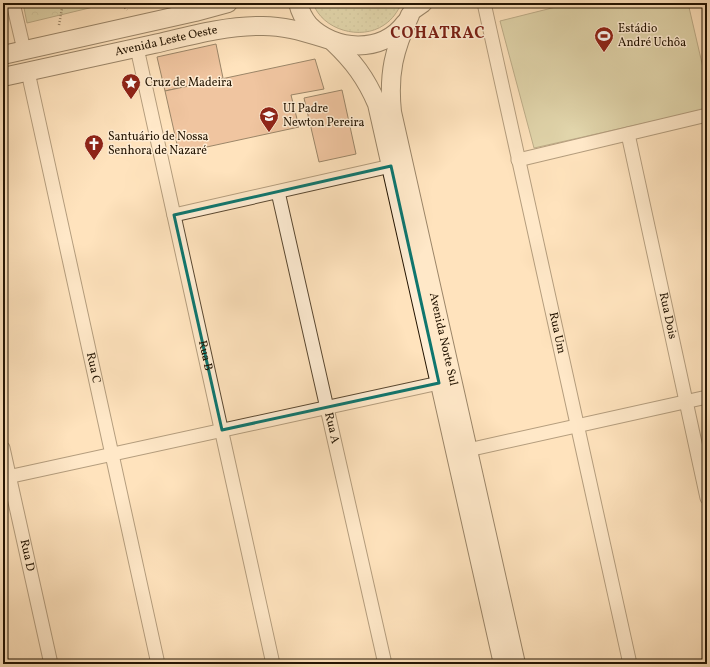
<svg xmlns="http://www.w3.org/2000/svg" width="710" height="667" viewBox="0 0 710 667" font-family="Vollkorn,serif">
<defs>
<pattern id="grass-dots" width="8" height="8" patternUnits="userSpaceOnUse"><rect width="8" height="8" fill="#bcc494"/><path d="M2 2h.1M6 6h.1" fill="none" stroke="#a1a87e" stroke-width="1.8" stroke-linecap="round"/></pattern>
<pattern id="forest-crowns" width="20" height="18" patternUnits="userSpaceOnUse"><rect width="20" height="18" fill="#bcc494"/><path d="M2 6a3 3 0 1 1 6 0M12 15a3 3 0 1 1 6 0" fill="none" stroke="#a1a87e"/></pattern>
</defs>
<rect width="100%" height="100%" fill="#ffe3bd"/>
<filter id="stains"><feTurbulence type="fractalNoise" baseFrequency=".005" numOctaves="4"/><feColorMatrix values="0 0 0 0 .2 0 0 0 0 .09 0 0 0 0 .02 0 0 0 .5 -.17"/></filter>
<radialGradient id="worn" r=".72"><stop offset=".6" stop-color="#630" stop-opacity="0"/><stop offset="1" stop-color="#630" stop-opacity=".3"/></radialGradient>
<path fill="url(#grass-dots)" stroke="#706c4b" d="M313,3H402C397,12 393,19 384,25C361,41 322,30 313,3Z"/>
<path fill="url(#forest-crowns)" stroke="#706c4b" d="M23,3H110L27,23Z"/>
<path fill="#bcc494" stroke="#706c4b" d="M572,3H688L707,85V109L534,148L500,21Z"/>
<g fill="#dda17c" stroke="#231402">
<path d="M216,44L223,78L165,91L157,57Z"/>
<path d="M315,59L324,89L291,95L299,127L179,153L165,91Z"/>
<path d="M342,90L356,154L319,162L304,98Z"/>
</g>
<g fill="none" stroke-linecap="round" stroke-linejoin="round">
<g stroke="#5a4831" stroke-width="15">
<g id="minor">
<path d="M13,3L24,50"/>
<path id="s1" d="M484,3L630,664"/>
<path id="s2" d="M137,48L273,664"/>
<path id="s3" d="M28,72L158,664"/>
<path id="s4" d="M628,134L707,498"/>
<path d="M518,160L707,115"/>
<path id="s5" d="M278,192L385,664"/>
<path d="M174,215L391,166"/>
<path id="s6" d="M3,448L51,664"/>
<path d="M468,450L707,397"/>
<path d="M3,478L439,383"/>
</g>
</g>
<g stroke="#231402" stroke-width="20">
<g id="secondary">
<path d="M298,3C300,11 304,19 309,25C334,51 382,54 405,23"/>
<path d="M413,10L423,3"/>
<path id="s7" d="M410,15C394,50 388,73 392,112L516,664"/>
<path d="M333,42C353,61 366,78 377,104L503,664"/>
<path d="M3,55L195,12L228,3"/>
<path id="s8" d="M3,77C53,66 104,55 154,44C189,36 224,26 259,26C284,25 307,33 330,40"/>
</g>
</g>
<g stroke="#231402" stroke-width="2.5" stroke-dasharray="1 2" stroke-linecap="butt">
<path d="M121,3L127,10"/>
<path d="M59,25L63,3"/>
</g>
<use href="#minor" stroke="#ffedd4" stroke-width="13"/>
<use href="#secondary" stroke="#ffedd4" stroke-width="18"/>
</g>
<path d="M0 0H710V667H0ZM391,166L439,383L222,430L174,215Z" fill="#ffe3bd" fill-opacity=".55" fill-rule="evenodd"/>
<path fill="none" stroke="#0f766e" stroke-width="3" stroke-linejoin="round" d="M391,166L439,383L222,430L174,215Z"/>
<defs>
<g id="stadium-pin" transform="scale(1)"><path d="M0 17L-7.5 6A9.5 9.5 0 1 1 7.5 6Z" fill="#8f2418" stroke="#ffedd4"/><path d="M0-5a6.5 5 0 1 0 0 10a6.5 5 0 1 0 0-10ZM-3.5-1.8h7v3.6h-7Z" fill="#fff"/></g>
<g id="sight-pin" transform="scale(1)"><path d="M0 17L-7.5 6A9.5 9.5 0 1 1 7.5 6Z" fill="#8f2418" stroke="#ffedd4"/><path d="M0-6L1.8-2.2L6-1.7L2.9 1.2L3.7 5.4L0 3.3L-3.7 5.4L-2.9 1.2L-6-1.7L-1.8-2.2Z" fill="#fff"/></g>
<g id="school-pin" transform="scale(1)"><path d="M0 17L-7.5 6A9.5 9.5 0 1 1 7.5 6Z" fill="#8f2418" stroke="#ffedd4"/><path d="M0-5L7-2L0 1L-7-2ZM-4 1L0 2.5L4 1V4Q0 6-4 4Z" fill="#fff"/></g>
<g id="church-pin" transform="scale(1)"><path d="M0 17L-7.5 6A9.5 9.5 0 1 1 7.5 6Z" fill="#8f2418" stroke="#ffedd4"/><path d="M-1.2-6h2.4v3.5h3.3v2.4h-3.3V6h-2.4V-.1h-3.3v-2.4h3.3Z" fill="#fff"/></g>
</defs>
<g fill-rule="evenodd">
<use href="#stadium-pin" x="604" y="36"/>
<use href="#sight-pin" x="131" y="83"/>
<use href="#school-pin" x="269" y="116"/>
<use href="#church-pin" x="94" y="144"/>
</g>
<g text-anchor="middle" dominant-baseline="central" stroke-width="3" stroke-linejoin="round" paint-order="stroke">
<g font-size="12" fill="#231402" stroke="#ffedd4" text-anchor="start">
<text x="618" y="29">Estádio<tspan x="618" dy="14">André Uchôa</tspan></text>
<text x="145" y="83">Cruz de Madeira</text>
<text x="283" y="109">UI Padre<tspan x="283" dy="14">Newton Pereira</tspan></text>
<text x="108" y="137">Santuário de Nossa<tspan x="108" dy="14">Senhora de Nazaré</tspan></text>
</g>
<g font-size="12" fill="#231402" stroke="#ffedd4">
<text stroke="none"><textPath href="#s8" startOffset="167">Avenida Leste Oeste</textPath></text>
<text stroke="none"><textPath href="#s4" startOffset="186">Rua Dois</textPath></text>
<text stroke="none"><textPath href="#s1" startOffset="338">Rua Um</textPath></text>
<text stroke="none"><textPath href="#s7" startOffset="333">Avenida Norte Sul</textPath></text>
<text stroke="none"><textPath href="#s2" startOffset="315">Rua B</textPath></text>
<text stroke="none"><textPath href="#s3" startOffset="303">Rua C</textPath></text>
<text stroke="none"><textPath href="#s5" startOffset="242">Rua A</textPath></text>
<text stroke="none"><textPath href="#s6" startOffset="110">Rua D</textPath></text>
</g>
<g font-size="16" font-weight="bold" letter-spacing="1" fill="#7a1f14" stroke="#ffedd4">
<text x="438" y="34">COHATRAC</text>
</g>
</g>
<rect width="710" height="667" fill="none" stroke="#ffe3bd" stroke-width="16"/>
<rect x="4" y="4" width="702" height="659" fill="none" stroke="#231402" stroke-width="2"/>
<rect x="8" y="8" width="694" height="651" fill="none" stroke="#231402"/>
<rect width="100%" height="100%" filter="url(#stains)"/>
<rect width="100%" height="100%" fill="url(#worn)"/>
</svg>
